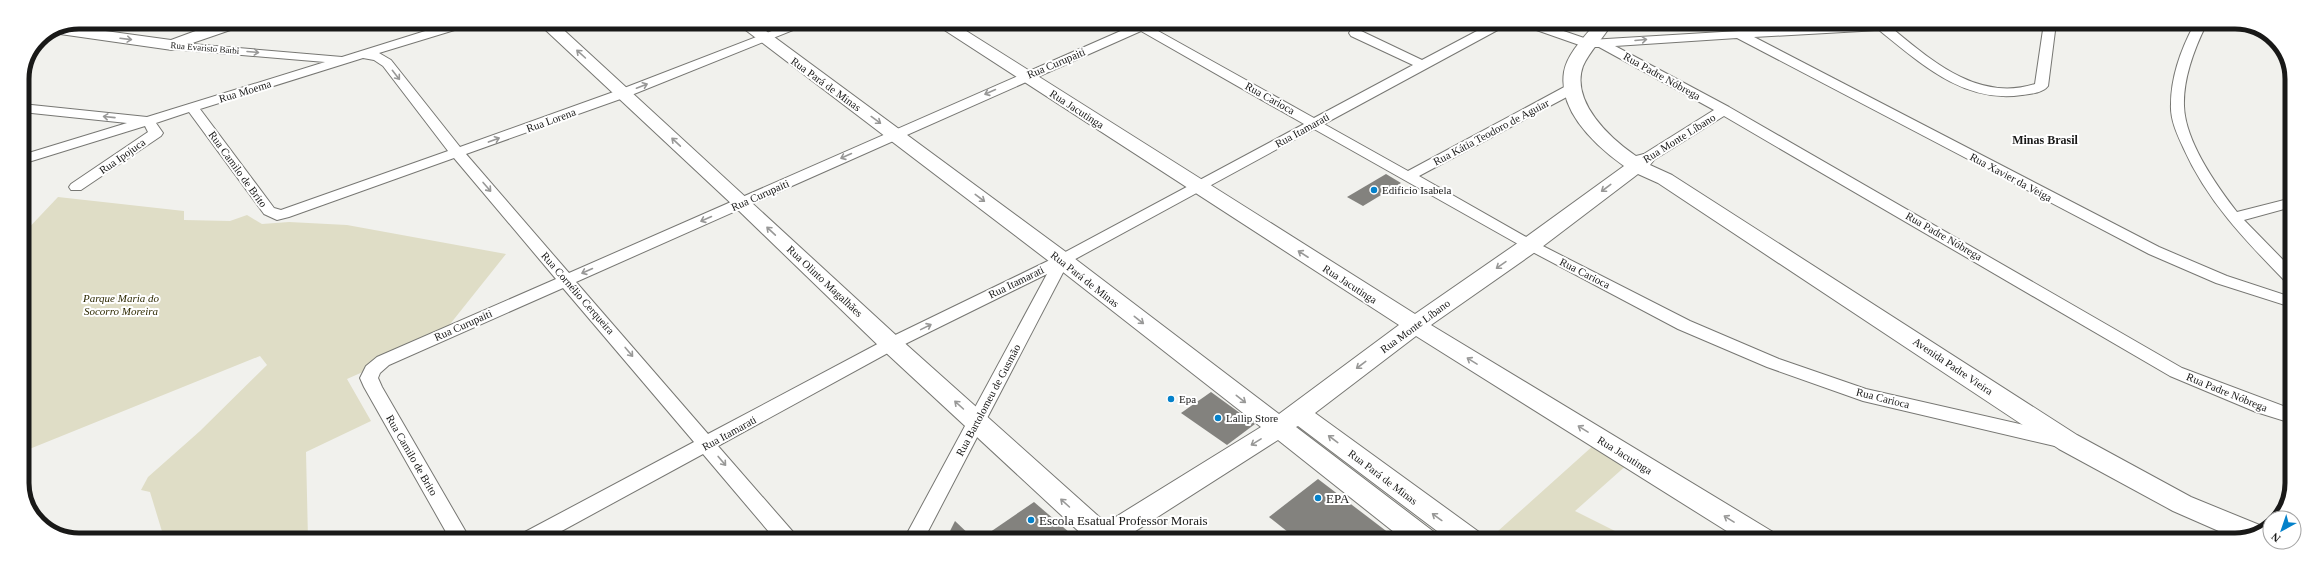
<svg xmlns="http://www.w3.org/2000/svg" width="2314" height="562" viewBox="0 0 2314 562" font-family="'Times New Roman',serif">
<rect width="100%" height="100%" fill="#f1f1ed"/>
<g fill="#dfddc6">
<path d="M58,197L184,211V220L230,221L247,215L262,224L289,222L347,225L506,254L439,338L347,379L371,421L306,452L308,539H166L164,538L150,492L141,490L148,477L200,431L267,365L260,356L22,452V235Z"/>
<path d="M1595,444L1629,463L1575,511L1633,540H1488Z"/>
</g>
<g fill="#83827e">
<path d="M1386,174L1401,183L1363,206L1347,197Z"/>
<path d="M1211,392L1255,424L1227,445L1181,413Z"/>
<path d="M1318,479L1398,540H1298L1269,517Z"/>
<path d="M1034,502L1077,539H980Z"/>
<path d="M955,521L974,539H946Z"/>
</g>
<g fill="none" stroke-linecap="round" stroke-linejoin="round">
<g stroke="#777773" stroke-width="2">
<g id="street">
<path d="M454,22H473L471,25L379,53L391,60L460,147L619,90L795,22H813L629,96L466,154L569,273L1132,26L1129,23H1156L1151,27L1314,118L1413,65L1351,36L1349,33L1351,30H1359L1422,60L1492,23H1507L1505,26L1324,124L1408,171L1568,85H1578L1580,88L1578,91L1419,176L1535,242L1690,321L1779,359L1866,389L2059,433L2066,435L2068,440L2066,445L2059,447L1863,401L1767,367L1678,329L1525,248L1314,129L1068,263L924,539H904L1047,274L897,348L718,446L794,533L797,539H775L703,454L547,539H520L523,533L694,442L563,288L389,365L380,373L378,378L382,387L470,539H450L364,387L360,378L366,366L377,357L556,279L454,158L289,217L277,220L264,214L189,112L156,123L163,133L161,136L81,190H71L69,187L71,184L148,132L145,126L22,164V155L127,123L22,112V104L147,117L325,62L172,49L168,48L166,45L168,42L342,57ZM1141,31L1304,124L1056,257L885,340L708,434L576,282ZM363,58L374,60L383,66L448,151L281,210L274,208L200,109Z"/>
<path d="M1523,23H1540L1590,40L1868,23H1932L1926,27L1893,29C1933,62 1979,102 2035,84L2044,23H2056L2048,86C2043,93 2030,94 2022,95C1964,104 1920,63 1879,30L1754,37L2159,247L2227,276L2291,297V307L2216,283L2149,254L1737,38L1615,46L1729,107L2182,368L2291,409V423L2256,412L2170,376L1724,116L1649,163H1639L1637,160L1639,157L1714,110L1599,47H1585L1525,26Z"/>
<path d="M2195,23H2207C2195,47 2183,78 2184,106C2185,141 2216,185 2237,212L2292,198V207L2244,220L2291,268V282L2285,281C2245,240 2207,201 2183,147C2177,134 2170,119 2171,104C2171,76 2182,47 2195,23Z"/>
</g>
</g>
<g stroke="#777773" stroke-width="2">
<g id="secondary">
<path d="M220,22H244L242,26L172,50L53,33L69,26L171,40Z"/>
<path d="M537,22H555L899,338L1106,523L1261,427L1054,265L735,22H754L1070,255L1279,414L1399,325L932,22H952L1415,314L1522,240L1624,166C1595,145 1558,111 1564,72C1567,54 1585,36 1596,23H1612C1604,38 1590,50 1583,66C1570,102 1611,139 1636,156L1644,154L1651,156L1654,160L1650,165L1672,175L2077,435L2191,497L2262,526L2264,530L2237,539L2173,511L2059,449L1658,183L1638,174L1538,250L1431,325L1773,532L1777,540H1741L1416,336L1315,413L1479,532L1482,540H1449L1298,426L1296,427L1434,532L1437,540H1404L1278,440L1123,539H1087L883,350L735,207Z"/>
</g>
</g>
<use href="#street" fill="#fff" fill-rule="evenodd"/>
<use href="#secondary" fill="#fff" fill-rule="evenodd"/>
</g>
<defs><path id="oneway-shaft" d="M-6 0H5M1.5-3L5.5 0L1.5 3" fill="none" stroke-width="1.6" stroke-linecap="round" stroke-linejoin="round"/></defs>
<g stroke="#989897">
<use href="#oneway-shaft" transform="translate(126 39) rotate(7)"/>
<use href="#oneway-shaft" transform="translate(1641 40) rotate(-5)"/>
<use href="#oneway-shaft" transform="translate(253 52) rotate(5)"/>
<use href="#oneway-shaft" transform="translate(581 54) rotate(-138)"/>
<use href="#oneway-shaft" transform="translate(396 75) rotate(52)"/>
<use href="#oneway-shaft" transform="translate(642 86) rotate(-21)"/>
<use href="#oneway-shaft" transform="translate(990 92) rotate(156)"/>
<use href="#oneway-shaft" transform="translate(109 117) rotate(-174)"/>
<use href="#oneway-shaft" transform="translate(876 120) rotate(36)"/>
<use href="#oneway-shaft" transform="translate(494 140) rotate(-20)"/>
<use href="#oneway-shaft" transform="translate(676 142) rotate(-137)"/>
<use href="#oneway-shaft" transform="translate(846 156) rotate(156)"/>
<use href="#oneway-shaft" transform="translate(487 187) rotate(49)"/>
<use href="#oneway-shaft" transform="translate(1606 188) rotate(143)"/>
<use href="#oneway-shaft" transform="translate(980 198) rotate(37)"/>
<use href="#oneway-shaft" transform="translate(706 219) rotate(156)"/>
<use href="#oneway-shaft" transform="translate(771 231) rotate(-137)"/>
<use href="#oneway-shaft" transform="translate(1303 254) rotate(-147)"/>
<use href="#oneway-shaft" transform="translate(1501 265) rotate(145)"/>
<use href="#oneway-shaft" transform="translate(587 271) rotate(156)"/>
<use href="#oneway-shaft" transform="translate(1139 320) rotate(38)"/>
<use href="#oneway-shaft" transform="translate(926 327) rotate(-26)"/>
<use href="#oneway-shaft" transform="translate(629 352) rotate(50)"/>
<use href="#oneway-shaft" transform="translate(1472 361) rotate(-148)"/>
<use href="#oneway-shaft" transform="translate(1361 365) rotate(143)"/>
<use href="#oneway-shaft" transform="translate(1241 399) rotate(38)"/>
<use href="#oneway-shaft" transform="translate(959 405) rotate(-138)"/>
<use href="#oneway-shaft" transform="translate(1583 429) rotate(-148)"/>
<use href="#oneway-shaft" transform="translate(1333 439) rotate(-143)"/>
<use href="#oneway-shaft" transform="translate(1256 442) rotate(148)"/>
<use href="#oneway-shaft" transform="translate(722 461) rotate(50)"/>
<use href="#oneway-shaft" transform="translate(1065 503) rotate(-138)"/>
<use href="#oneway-shaft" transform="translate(1437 517) rotate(-144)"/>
<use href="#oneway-shaft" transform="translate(1729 519) rotate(-148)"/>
</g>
<g fill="#0481ca" stroke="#fff" stroke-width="1.5">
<circle cx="1374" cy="190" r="4"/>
<circle cx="1171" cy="399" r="4"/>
<circle cx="1218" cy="418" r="4"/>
<circle cx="1318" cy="498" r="4"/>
<circle cx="1031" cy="520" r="4"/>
</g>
<g text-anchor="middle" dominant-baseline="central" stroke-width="4" stroke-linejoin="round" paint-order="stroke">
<g font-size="9" fill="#191918" stroke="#fff">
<text transform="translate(205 48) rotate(5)">Rua Evaristo Barbi</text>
</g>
<g font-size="11" fill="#191918" stroke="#fff">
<text transform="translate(1056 63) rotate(-23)">Rua Curupaiti</text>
<text transform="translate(1662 76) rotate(29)">Rua Padre Nóbrega</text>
<text transform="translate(826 84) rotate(36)">Rua Pará de Minas</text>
<text transform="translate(245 91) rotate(-17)">Rua Moema</text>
<text transform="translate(1270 98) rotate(29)">Rua Carioca</text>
<text transform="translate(1077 109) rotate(33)">Rua Jacutinga</text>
<text transform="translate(551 120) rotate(-20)">Rua Lorena</text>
<text transform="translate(1302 130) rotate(-29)">Rua Itamarati</text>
<text transform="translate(1491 132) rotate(-28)">Rua Kátia Teodoro de Aguiar</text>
<text transform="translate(1679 138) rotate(-32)">Rua Monte Líbano</text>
<text transform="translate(122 156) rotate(-35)">Rua Ipojuca</text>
<text transform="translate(238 169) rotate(54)">Rua Camilo de Brito</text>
<text transform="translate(2011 177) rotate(28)">Rua Xavier da Veiga</text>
<text transform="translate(760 195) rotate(-24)">Rua Curupaiti</text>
<text transform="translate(1944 236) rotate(30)">Rua Padre Nóbrega</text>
<text transform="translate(1585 273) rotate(27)">Rua Carioca</text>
<text transform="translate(1085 279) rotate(38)">Rua Pará de Minas</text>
<text transform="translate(825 281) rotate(43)">Rua Olinto Magalhães</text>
<text transform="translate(1016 282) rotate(-26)">Rua Itamarati</text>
<text transform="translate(1350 284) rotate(33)">Rua Jacutinga</text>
<text transform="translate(578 293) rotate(49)">Rua Cornélio Cerqueira</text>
<text transform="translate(463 325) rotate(-24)">Rua Curupaiti</text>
<text transform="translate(1415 326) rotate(-36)">Rua Monte Líbano</text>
<text transform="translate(1953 366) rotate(34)">Avenida Padre Vieira</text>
<text transform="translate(2227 392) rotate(22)">Rua Padre Nóbrega</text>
<text transform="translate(1883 398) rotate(14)">Rua Carioca</text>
<text transform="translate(988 400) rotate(-62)">Rua Bartolomeu de Gusmão</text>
<text transform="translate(729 433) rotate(-29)">Rua Itamarati</text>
<text transform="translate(412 455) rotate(60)">Rua Camilo de Brito</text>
<text transform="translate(1625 455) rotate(32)">Rua Jacutinga</text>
<text transform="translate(1383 477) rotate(37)">Rua Pará de Minas</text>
</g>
<g font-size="11" fill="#191918" stroke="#fff" text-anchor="start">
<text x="1382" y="190">Edificio Isabela</text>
<text x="1179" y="399">Epa</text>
<text x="1226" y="418">Lallip Store</text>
</g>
<g font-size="11" font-style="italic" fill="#2e2a02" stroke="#fff">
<text x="121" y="298">Parque Maria do<tspan x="121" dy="13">Socorro Moreira</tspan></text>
</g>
<g font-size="12" font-weight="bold" fill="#191918" stroke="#fff">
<text x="2045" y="140">Minas Brasil</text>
</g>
<g font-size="13" fill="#191918" stroke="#fff" text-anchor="start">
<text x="1326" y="498">EPA</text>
<text x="1039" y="520">Escola Esatual Professor Morais</text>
</g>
</g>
<path d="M0 0H2314V562H0ZM79 29H2235A50 50 0 0 1 2285 79V483A50 50 0 0 1 2235 533H79A50 50 0 0 1 29 483V79A50 50 0 0 1 79 29Z" fill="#fff" fill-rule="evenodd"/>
<path fill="none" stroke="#191918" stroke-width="5" d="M79 29H2235A50 50 0 0 1 2285 79V483A50 50 0 0 1 2235 533H79A50 50 0 0 1 29 483V79A50 50 0 0 1 79 29Z"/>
<g transform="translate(2282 530) rotate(220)"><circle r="19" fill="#ffffff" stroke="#a3a3a3"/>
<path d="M0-3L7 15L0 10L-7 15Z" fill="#0481ca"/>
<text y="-6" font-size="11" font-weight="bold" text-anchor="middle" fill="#191918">N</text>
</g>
</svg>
